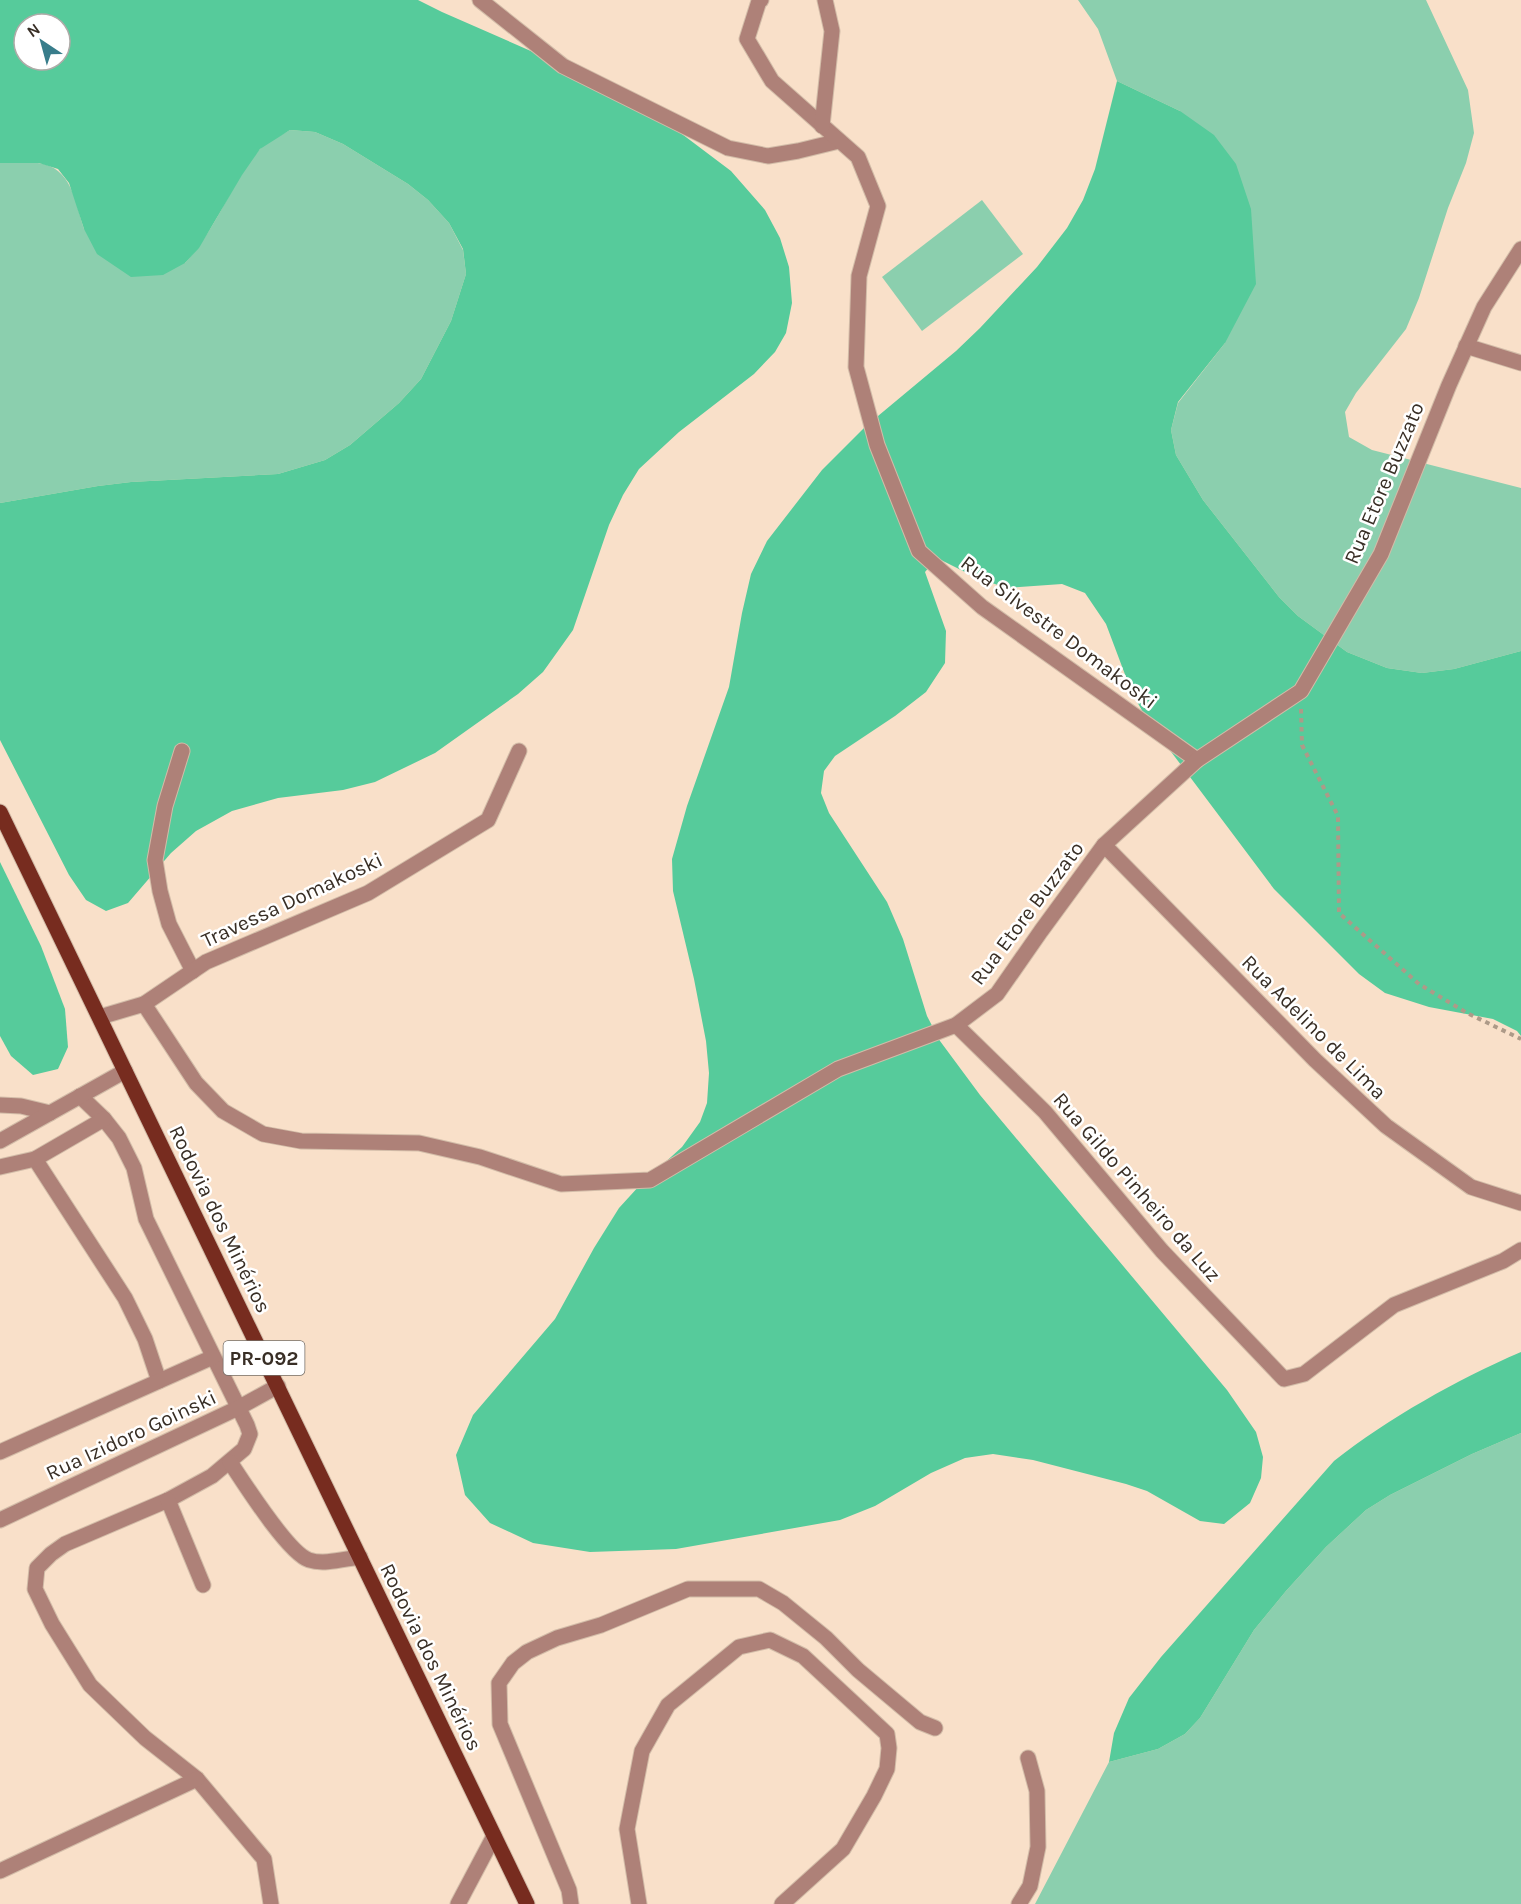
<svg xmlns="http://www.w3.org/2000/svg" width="1521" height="1904" viewBox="0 0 1521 1904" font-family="Karla,sans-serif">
<rect width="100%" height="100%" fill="#f9e0c9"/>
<g fill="#8bcfae">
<path d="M1078,0H1426L1468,90L1474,133L1466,163L1448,208L1419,298L1406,329L1356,393L1345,412L1349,437L1372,450L1521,488V651L1454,669L1422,673L1387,668L1347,652L1298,616L1279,597L1203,500L1176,455L1171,430L1178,403L1225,343L1180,111L1117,81L1098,29Z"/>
<path d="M290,130L315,132L343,144L408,184L428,200L449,223L463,250L466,274L451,321L421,379L399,403L350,445L325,460L278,474L131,482L98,486L0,503V163C12,163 26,162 38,163C72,167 75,202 84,229L185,263C216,230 230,185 259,150C266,142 280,136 290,130Z"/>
<path d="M982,200L1023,254L922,331L882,277Z"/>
<path d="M1521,1433V1904H1035L1109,1762L1158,1749L1185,1734L1200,1718L1254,1630L1286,1591L1326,1547L1366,1510L1390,1495L1472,1454Z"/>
</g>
<g fill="#56cb9b" fill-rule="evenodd">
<path d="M0,0H418L442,12L581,73L666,122L731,171L765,210L780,238L789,267L792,303L786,333L775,352L754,374L679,432L639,469L623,495L609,525L573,630L543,672L518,694L435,753L375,782L343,790L278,798L232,811L196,831L171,853L128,903L106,911L86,900L69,875L0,740V503L98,486L131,482L278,474L325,460L350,445L399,403L421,379L451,321L466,274L463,249L449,223L428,200L408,184L343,144L315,132L290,130L260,149L242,175L199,248L185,263L163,275L131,277L97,254L84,229L69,183L58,169L39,163H0ZM24,24H60V60H24Z"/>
<path d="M1117,81L1180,111L1214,135L1236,164L1251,209L1256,284L1225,343L1178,402L1171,430L1176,455L1203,500L1279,597L1298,616L1347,652L1387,668L1422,673L1454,669L1521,651V1036L1517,1031L1493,1019L1429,1007L1385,993L1359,974L1274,889L1148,721L1132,693L1106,624L1085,593L1062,584L1007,588L977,578L937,558L925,572L946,631L945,663L926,692L895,716L835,756L824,771L821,793L829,813L887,902L903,939L927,1016L940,1041L980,1095L1227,1390L1256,1432L1263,1457L1261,1478L1250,1503L1224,1524L1200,1521L1147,1491L1126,1484L1033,1460L993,1454L965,1458L931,1473L875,1506L840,1520L676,1549L590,1552L533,1543L490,1523L465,1495L456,1455L473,1415L555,1319L594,1248L619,1208L640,1185L682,1147L700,1122L707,1103L709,1073L706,1041L694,979L673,891L672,859L687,806L729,687L742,613L751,574L767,541L822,470L866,426L956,351L980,328L1037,267L1067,228L1083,200L1095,169Z"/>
<path d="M0,862L41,946L65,1009L68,1047L58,1069L33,1075L11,1056L0,1036Z"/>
<path d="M1521,1352V1433L1472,1454L1390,1495L1366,1510L1326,1547L1286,1591L1254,1630L1200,1718L1185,1734L1158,1749L1109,1762L1114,1733L1129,1698L1161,1657L1334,1461C1389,1418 1456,1380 1521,1352Z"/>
</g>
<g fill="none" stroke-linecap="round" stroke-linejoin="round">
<g stroke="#d2bca8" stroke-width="17">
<g id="minor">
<path d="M480,0L563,66L728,148L768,156L798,151L839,141"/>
<path d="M761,0L759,1L747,39L772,81L858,157L878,206L859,276L856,367L877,445L919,551L982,607L1197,760"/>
<path d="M822,126L832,31L825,0"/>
<path d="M1466,346L1521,363"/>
<path d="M182,751L165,806L155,860L160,891L169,924L193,971"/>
<path d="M1104,845L1315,1060L1386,1126L1471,1187L1521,1203"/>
<path d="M144,1004L206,962L368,893L488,820L519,751"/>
<path d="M100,1017L144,1004L196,1083L223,1111L263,1134L301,1141L419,1143L480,1157L561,1184L650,1180L838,1069L956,1025L997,994L1041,931L1104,845L1197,760L1301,691L1381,554L1449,385L1484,307L1521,249"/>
<path d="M956,1025L1045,1112L1162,1251L1284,1379L1304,1374L1394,1305L1503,1261L1521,1250"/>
<path d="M80,1096L104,1119L119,1138L134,1168L146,1219L247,1425L250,1434L244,1449L212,1476L168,1500L65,1544L51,1554L37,1568L35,1589L52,1624L90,1685L145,1738L197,1779L264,1859L271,1904"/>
<path d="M0,1105L21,1106L50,1113"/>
<path d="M0,1141L125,1071"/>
<path d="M35,1159L125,1298L145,1339L159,1381"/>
<path d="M0,1167L35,1159L104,1119"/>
<path d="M0,1452L213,1357"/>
<path d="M230,1462C244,1483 288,1553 309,1560C324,1565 344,1559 360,1557"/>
<path d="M168,1500L203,1585"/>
<path d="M0,1520L238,1408L278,1386"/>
<path d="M0,1871L197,1779"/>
<path d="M458,1904L494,1836"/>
<path d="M571,1904L569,1890L500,1724L499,1683L513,1663L527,1652L557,1638L601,1625L688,1589H759L783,1603L826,1638L858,1670L920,1722L935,1728"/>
<path d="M639,1904L627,1829L642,1751L668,1705L739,1647L770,1640L803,1656L887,1734L889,1748L887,1769L874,1796L843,1849L782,1904"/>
<path d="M1019,1904L1030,1886L1038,1847L1037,1791L1028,1758"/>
</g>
</g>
<g stroke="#d2bca8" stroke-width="17">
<path id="major" d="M0,812L527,1904"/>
</g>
<path stroke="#ad9a88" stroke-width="4" stroke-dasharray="4.5 4.5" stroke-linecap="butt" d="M1301,709L1302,745L1338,816L1339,913L1419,984L1467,1013L1521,1039"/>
<use href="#minor" stroke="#ae8178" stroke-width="15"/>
<use href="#major" stroke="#772c1f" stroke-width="15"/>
</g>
<g text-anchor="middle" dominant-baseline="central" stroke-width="5" stroke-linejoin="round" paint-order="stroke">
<rect fill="#fff" stroke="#746d66" stroke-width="1.5" x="223.5" y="1341" width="81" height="34" rx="4.5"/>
<g font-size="20" font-weight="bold" fill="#382e25">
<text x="264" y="1358">PR-092</text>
</g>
<g font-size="21" fill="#382e25" stroke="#fff">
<text transform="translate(1384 483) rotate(-67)">Rua Etore Buzzato</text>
<text transform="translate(1059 632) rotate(37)">Rua Silvestre Domakoski</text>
<text transform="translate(292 900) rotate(-25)">Travessa Domakoski</text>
<text transform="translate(1027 913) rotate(-53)">Rua Etore Buzzato</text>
<text transform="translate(1314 1027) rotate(45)">Rua Adelino de Lima</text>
<text transform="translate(1137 1187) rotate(49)">Rua Gildo Pinheiro da Luz</text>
<text transform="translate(220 1219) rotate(64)">Rodovia dos Minérios</text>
<text transform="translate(131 1435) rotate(-25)">Rua Izidoro Goinski</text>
<text transform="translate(431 1657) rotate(64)">Rodovia dos Minérios</text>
</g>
</g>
<g transform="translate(42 42) rotate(324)"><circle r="28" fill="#ffffff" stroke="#afaba8" stroke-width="1.5"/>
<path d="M0-4.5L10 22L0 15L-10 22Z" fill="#387d8b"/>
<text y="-9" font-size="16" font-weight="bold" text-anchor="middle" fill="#382e25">N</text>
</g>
</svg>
